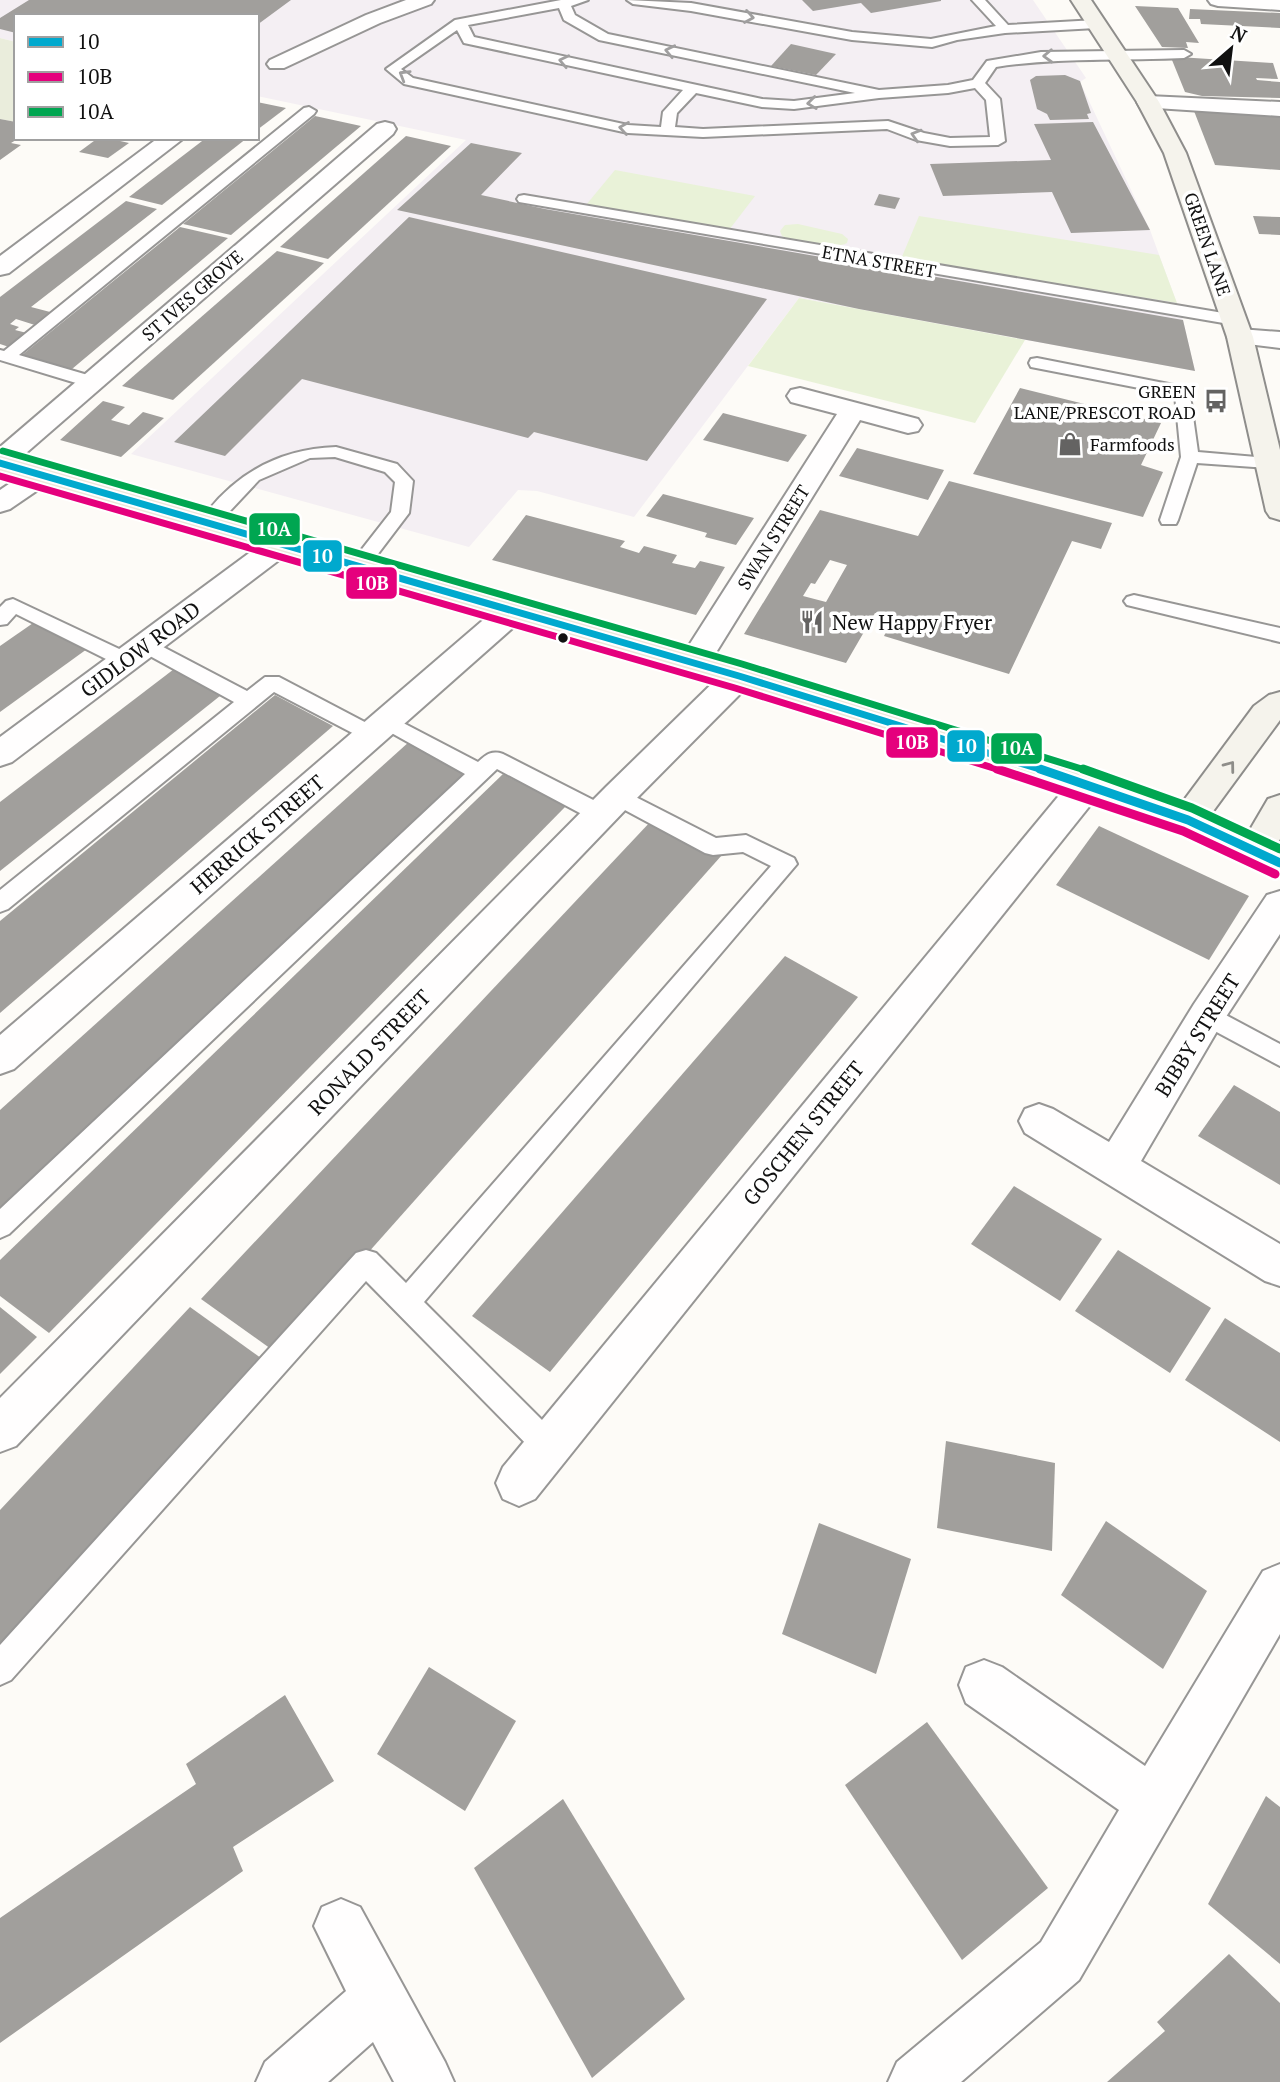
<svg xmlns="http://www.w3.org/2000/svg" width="1280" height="2082" viewBox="0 0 1280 2082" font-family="'PT Serif',serif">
<rect width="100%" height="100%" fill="#fdfbf7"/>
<path fill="#f4eff3" d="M0,0H1033L1086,78L1080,82L1150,230L1183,320L1195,371L799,298L634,517L537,491L518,490L469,547L131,454L466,140L257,96V16H16V42L0,38Z"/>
<g fill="#e9f2d8">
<path d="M615,170L755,196L729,230L586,205Z"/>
<path d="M919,216L1159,255L1177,303L901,259Z"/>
<path d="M798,224L842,234L848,239L847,243C836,250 794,242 782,236L780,231L785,225Z"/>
<path d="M799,298L1025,340L975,423L748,366Z"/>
</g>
<path fill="#eaeddc" d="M0,38L16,42V122L0,119Z"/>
<g fill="#a19f9c" fill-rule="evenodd">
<path d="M29,0H291L257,25V16H16V33L0,29V18Z"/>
<path d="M802,0H941V1L871,13L861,3L813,11Z"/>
<path d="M1135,6L1178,8L1199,43L1186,42L1188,48L1162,47Z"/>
<path d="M1190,9L1280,13V28L1201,24L1200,19H1189Z"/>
<path d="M791,44L836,54L816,75L771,66Z"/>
<path d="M1178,57L1273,63L1278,79L1256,78L1257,80L1280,82V98L1202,96L1185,92L1172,60Z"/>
<path d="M1065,75L1080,81L1091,113L1087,114L1089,119L1050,120L1047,114L1037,109L1030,80L1036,76Z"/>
<path d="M257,102L286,108L257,130Z"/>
<path d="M1194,111L1280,117V170L1215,165Z"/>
<path d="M315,116L361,126L231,235L183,224Z"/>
<path d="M0,119L16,122V140L11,143L21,145L0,160Z"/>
<path d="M1093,122L1150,230L1071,233L1052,192L943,196L930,164L1051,160L1034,124Z"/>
<path d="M406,136L451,146L328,259L280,247Z"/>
<path d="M98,138H107L129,143L108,158L79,152Z"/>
<path d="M206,138H247L162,205L129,197Z"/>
<path d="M471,143L522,153L481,195L545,209L1183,320L1195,371L859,309L397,210Z"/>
<path d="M879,194L900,198L895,209L874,205Z"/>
<path d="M126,201L157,209L31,307L54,313L38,326L16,319L10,324L19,327L15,330L27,333L9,347L0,344V297Z"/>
<path d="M1253,216L1280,217V235L1259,234Z"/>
<path d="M409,217L767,299L647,461L534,432L528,438L302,379L225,456L174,442Z"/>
<path d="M180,227L228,238L72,369L22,355Z"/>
<path d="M277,251L324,263L173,400L122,386Z"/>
<path d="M1020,388L1161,423L1141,465L1163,472L1143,517L973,474Z"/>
<path d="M103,401L125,407L111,420L129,425L143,412L164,418L121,457L60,440Z"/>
<path d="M723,413L807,435L788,462L703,440Z"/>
<path d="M857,448L900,459L944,470L928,500L839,476Z"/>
<path d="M949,481L1112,523L1101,549L1072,541L1009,674L884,636L893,618L875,613L846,663L744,634L820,510L918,536ZM830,560L847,565L826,602L803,596L811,583L815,584Z"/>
<path d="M663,494L754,518L736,545L705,537L707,533L646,516Z"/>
<path d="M526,515L625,541L620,547L639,553L644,546L677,555L672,563L695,568L700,561L725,567L696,615L492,560Z"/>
<path d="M36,621L87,649L0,712V646Z"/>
<path d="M178,666L225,692L0,871V802Z"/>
<path d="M275,695L333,726L0,1013V921Z"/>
<path d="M410,741L473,774L0,1220V1110Z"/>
<path d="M503,774L566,806L49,1333L0,1296V1260Z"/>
<path d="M652,820L722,855L278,1354L201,1299Z"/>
<path d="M1099,826L1249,896L1209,960L1056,885Z"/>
<path d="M785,956L858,997L550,1372L472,1316Z"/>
<path d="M1234,1085L1280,1112V1185L1198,1136Z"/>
<path d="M1014,1186L1102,1239L1060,1301L971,1244Z"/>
<path d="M1118,1250L1211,1308L1170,1373L1075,1311Z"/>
<path d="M0,1307L37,1337L0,1374Z"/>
<path d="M190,1307L265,1361L0,1660V1510Z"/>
<path d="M1225,1318L1280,1353V1442L1185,1380Z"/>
<path d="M946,1441L1055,1463L1052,1551L937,1528Z"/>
<path d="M1106,1521L1207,1591L1163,1669L1061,1595Z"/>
<path d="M819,1523L911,1559L876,1674L782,1634Z"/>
<path d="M429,1667L516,1721L465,1811L377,1754Z"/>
<path d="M285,1695L334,1781L233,1847L243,1871L0,2043V1918L196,1784L186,1764Z"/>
<path d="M927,1722L1048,1888L962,1960L845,1785Z"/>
<path d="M1266,1796L1280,1807V1964L1208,1904Z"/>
<path d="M563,1799L685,1999L592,2078L474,1868Z"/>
<path d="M1229,1954L1280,2003V2082H1107L1165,2031L1157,2022Z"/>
</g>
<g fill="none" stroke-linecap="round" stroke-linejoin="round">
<g stroke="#979695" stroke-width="4">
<g id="lane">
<path d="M561,0H588L571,6L575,15L608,34L879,90L948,85L973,80L987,61L1041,52L1184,50L1191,54L1184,58C1121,61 1058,57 996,67L985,83L1000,99L1005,141L998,145L950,146L916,140L887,129L703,137L628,133L404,84L386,69L455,20ZM559,8L564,20L599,40L855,93L794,101L762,99L474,37L468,25ZM457,30L464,43L683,90L663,112L661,127L628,125L413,78L401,69ZM975,88L986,100L990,137L950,138L924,133L888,121L703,129L675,127L677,113L696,93L762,107L794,109L879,98L948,93Z"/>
<path d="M627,0L691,3L852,32L931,39L996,26L972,0H985L1008,25L1096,20L1102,24L1096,28L1005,33L957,40L932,47L852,40L691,11L633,4Z"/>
<path d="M309,107L316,111L314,114L19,355L98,378L100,382L98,386H86L0,360V350L4,351L304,108Z"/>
<path d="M524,195L1235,315L1243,320L1235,325L519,202L517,199L519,196Z"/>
<path d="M1037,358L1189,388L1198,452L1268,458L1277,463L1268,468L1197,463L1178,520L1176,524H1162L1160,520L1181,457L1175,395L1031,367L1029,363L1031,359Z"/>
<path d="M336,447L397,464L413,481L409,513L365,571H351L348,567L391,512L395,482L385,472L335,457L310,458L259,480L215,527L208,529L199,523C232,475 278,449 336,447Z"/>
<path d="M1134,595L1280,628V642L1127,605L1124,601L1127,597Z"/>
<path d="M13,599L132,655L135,660L132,665H118L16,614L7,624L0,625V607L6,601Z"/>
<path d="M146,638L247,691L265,677H279L378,729L381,734L378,739L371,741L364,739L274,692L8,909L0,912V890L234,702L139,650L136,645L139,640Z"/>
<path d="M386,714L478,762C486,755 491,750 503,754L609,808L612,814L609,820L601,822L593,820L497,769L9,1234L0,1238V1209L465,774L379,726L376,721L379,716Z"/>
<path d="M618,788L716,838L746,835L794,858L797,864L424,1302L558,1436L563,1446L558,1456L548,1460L538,1456L366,1281L11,1680L0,1685V1645L356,1253L366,1250L376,1253L406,1283L771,866L743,852L713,855L705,853L610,802L607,796L610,790Z"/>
<path d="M1207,1005L1280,1044V1066L1198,1022L1195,1015L1198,1008Z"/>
</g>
</g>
<g stroke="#979695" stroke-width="4">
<g id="street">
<path d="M406,0H434L431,4L380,23L284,68H270L267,64L270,60L366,15Z"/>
<path d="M1208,0H1280V10L1218,6L1211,4Z"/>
<path d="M1148,96L1280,102V116L1140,107L1137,102L1140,97Z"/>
<path d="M385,122L393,124L396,129L393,134L10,467L0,469V447L377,124Z"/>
<path d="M158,138H184L9,273L0,275V256Z"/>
<path d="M1240,329L1280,332V348L1231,342L1227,337L1231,332Z"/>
<path d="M800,388L918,419L922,425L918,431L908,433L860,420L704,672L693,675L682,672L677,664L837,414L791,402L787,396L791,390Z"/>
<path d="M41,466L51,469L55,475L51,481L10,509L0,512V490L31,469Z"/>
<path d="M281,535L291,537L296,544L291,551L12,762L0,766V737L271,537Z"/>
<path d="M514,600L525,603L529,610L525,617L14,1069L0,1074V1035L503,603Z"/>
<path d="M739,665L750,668L755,676L750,684L630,805L16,1446L0,1452V1398L606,787L728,668Z"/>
<path d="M1088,772L1100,775L1105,784L1100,793L535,1499L519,1506L503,1499L496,1483L503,1467L1076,775Z"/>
<path d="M1280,891V934L1220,1026L1141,1161L1280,1244V1286L1265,1281L1025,1133L1019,1121L1025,1109L1039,1104L1053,1109L1109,1142L1194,1004L1267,895Z"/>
<path d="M1280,1564V1634L1079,1980L961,2082H888L897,2062L1041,1942L1119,1810L966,1703L959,1685L966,1667L984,1660L1002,1667L1145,1766L1263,1571Z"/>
<path d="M341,1899L360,1907L445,2062L454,2082H394L373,2042L328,2082H256L265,2062L346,1991L314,1926L322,1907Z"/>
</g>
</g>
<g stroke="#8e8d8b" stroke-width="4">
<g id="secondary">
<path d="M1071,0H1091L1159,102L1186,153L1253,337L1280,450V520L1270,517L1266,511L1227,337L1164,153L1137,102Z"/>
<path d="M1280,692V720L1200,829L1188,833L1176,829L1171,820L1176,811L1254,706L1269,695Z"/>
<path d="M1280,795V839L1267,861L1255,865L1243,861L1237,852L1268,799Z"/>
</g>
</g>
<g stroke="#858482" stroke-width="4">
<path id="primary" d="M0,455L750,668L1088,771L1200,811L1280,848V876L1176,829L1064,789L728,684L0,472Z"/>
</g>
<use href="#lane" fill="#fffefe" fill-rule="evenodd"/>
<use href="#street" fill="#fffefe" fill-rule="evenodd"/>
<use href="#secondary" fill="#f5f3ec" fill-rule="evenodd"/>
<use href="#primary" fill="#ece7dc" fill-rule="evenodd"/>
<g stroke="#fff" stroke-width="11">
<path id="bus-1-far1" d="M0,463L739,676L1046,771"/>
</g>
<g stroke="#fff" stroke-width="14">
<path id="bus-1" d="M1040,769L1188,820L1280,863"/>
</g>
<g stroke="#fff" stroke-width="11">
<path id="bus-2-far1" d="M0,476L735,688L1003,771"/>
</g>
<g stroke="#fff" stroke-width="14">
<path id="bus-2" d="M997,769L1183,831L1275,874"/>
</g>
<g stroke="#fff" stroke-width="11">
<path id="bus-3-far1" d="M3,451L742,664L1088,771"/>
</g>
<g stroke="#fff" stroke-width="14">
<path id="bus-3" d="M1083,769L1192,808L1280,849"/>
</g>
<use href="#bus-1-far1" stroke="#00a9ce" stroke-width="7"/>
<use href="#bus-1" stroke="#00a9ce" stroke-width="9"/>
<use href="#bus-2-far1" stroke="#e5007d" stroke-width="7"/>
<use href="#bus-2" stroke="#e5007d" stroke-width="9"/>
<use href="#bus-3-far1" stroke="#00a651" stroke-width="7"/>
<use href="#bus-3" stroke="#00a651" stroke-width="9"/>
</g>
<defs><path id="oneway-chevron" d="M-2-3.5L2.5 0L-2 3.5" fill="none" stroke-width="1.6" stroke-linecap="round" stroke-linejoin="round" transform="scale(1.75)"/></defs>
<g stroke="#a09f9f">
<use href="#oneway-chevron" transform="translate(749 17) rotate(10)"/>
<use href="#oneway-chevron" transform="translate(670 51) rotate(-168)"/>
<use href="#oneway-chevron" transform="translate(1048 56) rotate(178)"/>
<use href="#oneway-chevron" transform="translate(564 61) rotate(-168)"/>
<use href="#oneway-chevron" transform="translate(404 75) rotate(-149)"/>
<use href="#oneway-chevron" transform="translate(812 103) rotate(173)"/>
<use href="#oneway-chevron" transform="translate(624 128) rotate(-171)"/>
<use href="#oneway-chevron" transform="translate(916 135) rotate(-163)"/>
</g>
<use stroke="#8e8d89" href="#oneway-chevron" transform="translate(1230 766) rotate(-53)"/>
<defs>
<g id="bus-bare" transform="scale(1.89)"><path d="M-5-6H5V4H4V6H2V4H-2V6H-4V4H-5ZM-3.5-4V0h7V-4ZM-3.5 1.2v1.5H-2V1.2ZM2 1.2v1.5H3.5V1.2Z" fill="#646362" stroke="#fff" stroke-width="2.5" paint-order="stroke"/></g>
<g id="shop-bare" transform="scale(1.89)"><path d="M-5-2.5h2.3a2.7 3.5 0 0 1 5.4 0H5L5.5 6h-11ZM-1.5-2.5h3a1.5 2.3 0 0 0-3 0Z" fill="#646362" stroke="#fff" stroke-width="2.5" paint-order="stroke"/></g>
<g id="restaurant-bare" transform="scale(1.89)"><path d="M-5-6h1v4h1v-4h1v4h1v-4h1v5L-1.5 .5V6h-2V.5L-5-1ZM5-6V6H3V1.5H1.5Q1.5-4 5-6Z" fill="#646362" stroke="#fff" stroke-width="2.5" paint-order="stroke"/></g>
</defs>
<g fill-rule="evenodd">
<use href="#bus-bare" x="1216" y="401"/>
<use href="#shop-bare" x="1070" y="444"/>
<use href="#restaurant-bare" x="812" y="622"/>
</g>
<circle fill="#111" stroke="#fff" stroke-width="2.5" cx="563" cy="638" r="6"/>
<g text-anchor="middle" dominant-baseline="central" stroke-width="7" stroke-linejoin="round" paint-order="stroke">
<g font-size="18" fill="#111" stroke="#fff">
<text transform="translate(1208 244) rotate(71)">GREEN LANE</text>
<text transform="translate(879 261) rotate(10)">ETNA STREET</text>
<text transform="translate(192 295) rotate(-41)">ST IVES GROVE</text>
<text transform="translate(773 537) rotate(-58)">SWAN STREET</text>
</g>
<g font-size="18" fill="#111" stroke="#fff" text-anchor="end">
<text x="1196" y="391">GREEN<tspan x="1196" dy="21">LANE/PRESCOT ROAD</tspan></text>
<text x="1090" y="444" text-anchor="start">Farmfoods</text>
</g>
<g font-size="21" fill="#111" stroke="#fff" text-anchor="start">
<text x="832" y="622">New Happy Fryer</text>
</g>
<g font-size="21" fill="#111" stroke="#fff">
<text transform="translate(140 649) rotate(-37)">GIDLOW ROAD</text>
<text transform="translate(257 834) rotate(-41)">HERRICK STREET</text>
<text transform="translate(1197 1035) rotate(-58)">BIBBY STREET</text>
<text transform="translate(369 1052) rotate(-46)">RONALD STREET</text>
<text transform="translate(803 1133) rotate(-51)">GOSCHEN STREET</text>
</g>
</g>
<g stroke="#fff" stroke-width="2.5">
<rect x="248" y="512" width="53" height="34" rx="7" fill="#00a651"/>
<rect x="302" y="539" width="41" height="34" rx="7" fill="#00a9ce"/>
<rect x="345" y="566" width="53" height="34" rx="7" fill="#e5007d"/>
<rect x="885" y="726" width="54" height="33" rx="7" fill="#e5007d"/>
<rect x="946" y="729" width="40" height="34" rx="7" fill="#00a9ce"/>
<rect x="990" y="732" width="53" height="33" rx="7" fill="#00a651"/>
</g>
<g font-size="19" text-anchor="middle" font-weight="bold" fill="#fff">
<text x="274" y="536">10A</text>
<text x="322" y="563">10</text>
<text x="372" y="590">10B</text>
<text x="912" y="749">10B</text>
<text x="966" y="753">10</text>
<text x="1017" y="755">10A</text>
</g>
<rect x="14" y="14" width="245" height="126" fill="#ffffff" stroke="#a0a0a0" stroke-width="2"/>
<rect x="28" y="37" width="35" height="10" fill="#00a9ce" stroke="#a0a0a0" stroke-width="2"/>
<text x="77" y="49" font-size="21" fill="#111111">10</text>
<rect x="28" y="72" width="35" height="10" fill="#e5007d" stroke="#a0a0a0" stroke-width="2"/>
<text x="77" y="84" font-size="21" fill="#111111">10B</text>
<rect x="28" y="107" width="35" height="10" fill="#00a651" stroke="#a0a0a0" stroke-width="2"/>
<text x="77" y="119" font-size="21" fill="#111111">10A</text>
<g transform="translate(1231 49) rotate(28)" stroke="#ffffff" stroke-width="5" paint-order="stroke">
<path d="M0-5L12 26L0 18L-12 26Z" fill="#111111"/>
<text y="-10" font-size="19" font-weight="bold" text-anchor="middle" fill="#111111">N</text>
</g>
</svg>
